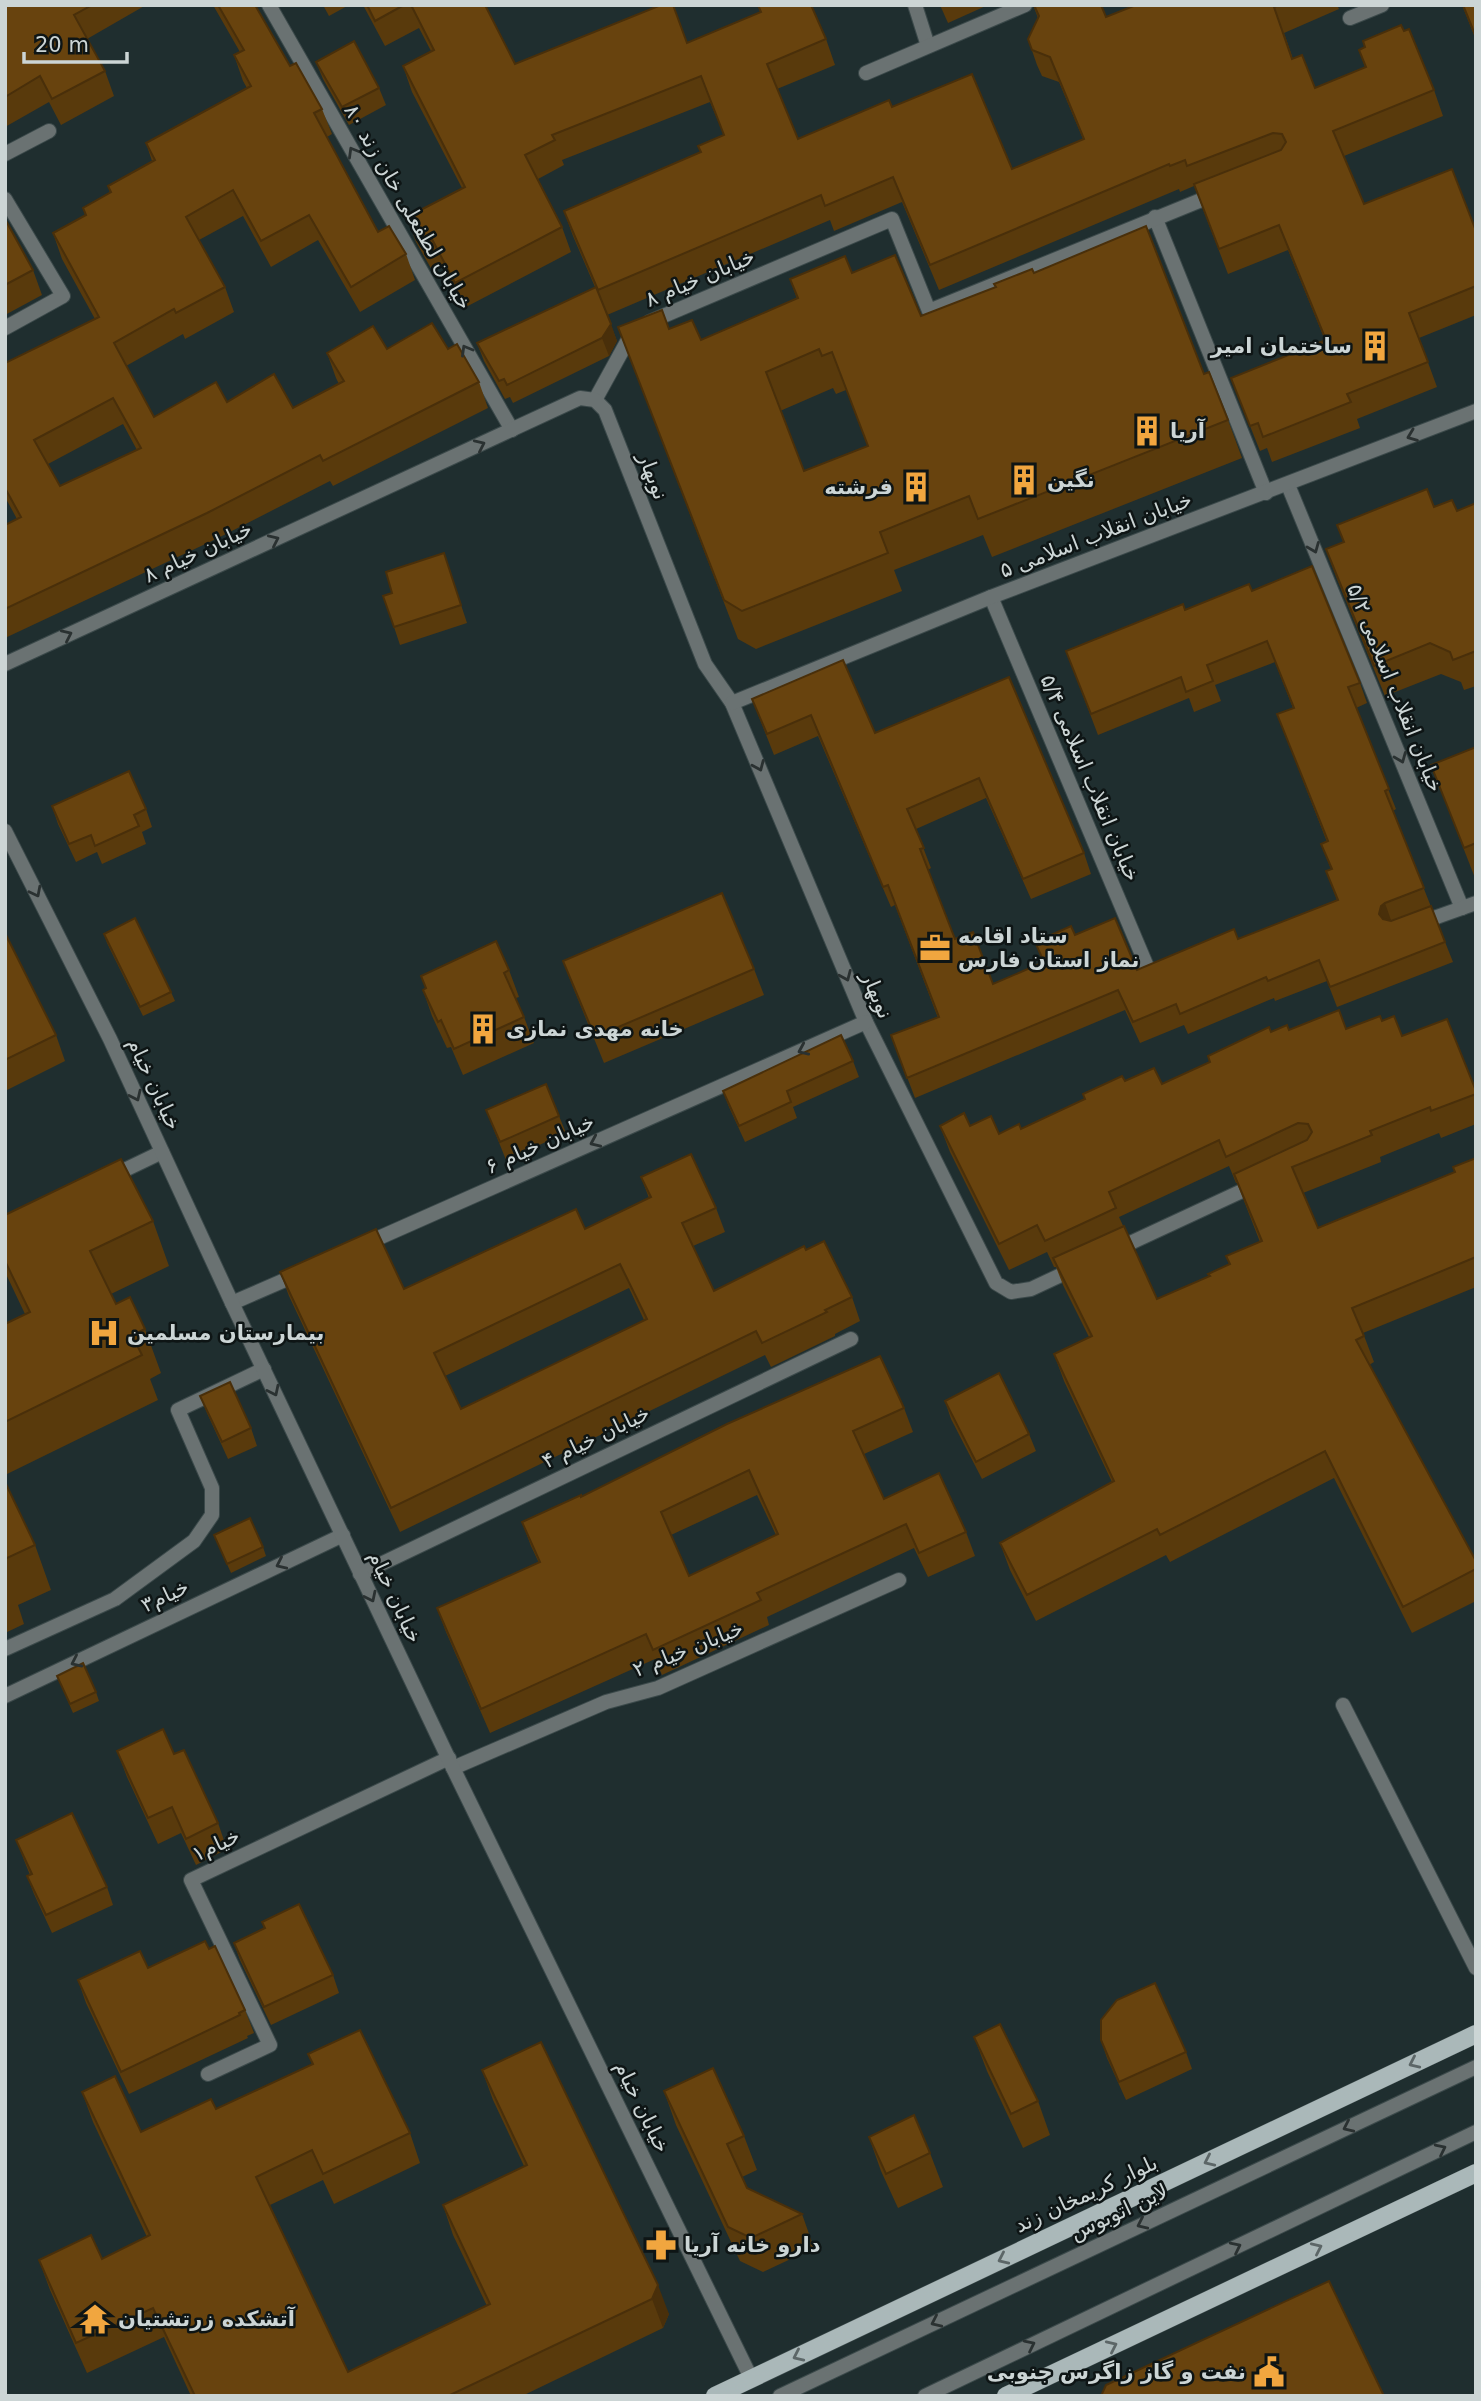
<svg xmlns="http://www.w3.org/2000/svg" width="1481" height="2401" viewBox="0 0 1481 2401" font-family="'DejaVu Sans','Noto Sans Arabic',sans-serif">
<rect width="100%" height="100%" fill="#1f2e2f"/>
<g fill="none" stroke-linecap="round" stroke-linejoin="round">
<g stroke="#3b494a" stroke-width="16">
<g id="service">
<path d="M595,400L633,331"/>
<path d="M110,1177L162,1152"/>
<path d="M5,1649L115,1599L194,1541L212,1515V1488L178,1410L264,1369"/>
<path d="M1343,1705L1476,1968"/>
<path d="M780,2396L1476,2067"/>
<path d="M925,2396L1476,2132"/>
</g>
</g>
<g stroke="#3b494a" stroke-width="16">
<g id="minor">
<path d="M269,5L512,430"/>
<path d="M915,5L928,46"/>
<path d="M1350,18L1382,5"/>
<path d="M866,73L1025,5"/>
<path d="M5,154L49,131"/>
<path d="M5,199L63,296L5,328"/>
<path d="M1155,217L1266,493"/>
<path d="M649,322L892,219L929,311L1216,194"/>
<path d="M1288,485L1462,908"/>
<path d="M991,597L1151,976"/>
<path d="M5,664L580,398L595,400L605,410L705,664L732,703L866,1022L996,1283L1011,1292L1031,1289L1076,1268"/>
<path d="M732,703L991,597L1476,411"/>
<path d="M1417,924L1476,903"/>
<path d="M365,1244L866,1022"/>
<path d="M1113,1251L1257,1184"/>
<path d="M232,1303L301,1273"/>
<path d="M360,1574L851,1339"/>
<path d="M5,1696L343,1535"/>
<path d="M453,1768L606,1702L658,1688L899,1580"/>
<path d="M208,2074L270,2045L191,1880L449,1758"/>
</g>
</g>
<g stroke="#3b494a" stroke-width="16">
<path id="tertiary" d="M5,831L110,1039L232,1303L453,1768L751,2378"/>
</g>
<g stroke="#3b494a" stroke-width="19">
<g id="primary">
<path d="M715,2396L1476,2034"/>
<path d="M1006,2396L1476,2173"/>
</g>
</g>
<use href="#service" stroke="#6a7272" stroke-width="14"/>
<use href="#minor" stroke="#6a7272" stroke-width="14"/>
<use href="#tertiary" stroke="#6a7272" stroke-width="14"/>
<use href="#primary" stroke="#aab8b9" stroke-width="18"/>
</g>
<g fill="#593a0c" fill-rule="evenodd">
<path d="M5,5H146L87,39L105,71L114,96L61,125L49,102L5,127Z"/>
<path d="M213,5H255L290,66L322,109L332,134L327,137L378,232L406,254L415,280L360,312L318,240L271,267L243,216L199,240L225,287L234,312L185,339L183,334L126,366L154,417L227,402L293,408L339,384L336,378L327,353L387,349H448L479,382L488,408L333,486L330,481L216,539L5,638V525L17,519L5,497V363L95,319L62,259L53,233L85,215L83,208L110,193L108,186L152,161L146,143L247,88L243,81L234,55L240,52ZM123,424L137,450L60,486L48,464Z"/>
<path d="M323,5H349L329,16Z"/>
<path d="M363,5H485L515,64L687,43L760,12L758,5L826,39L835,65L777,89L798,139L892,107L1012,169L1083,139L1059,82L1042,76L1037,65L1028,39L1038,18L1033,5H1101L1106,17L1136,5H1337L1339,9L1284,33L1293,59L1315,88L1365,67L1359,50L1434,90L1443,116L1344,156L1364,204L1476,231V315L1419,338L1437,387L1357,419L1360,428L1272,462L1267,448L1260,451L1231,378L1325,340L1288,250L1228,274L1194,186L1180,192L1179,189L939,290L902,202L834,231L830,220L607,315L617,341L609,356L513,403L510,397L505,399L484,361L477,343L595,287L573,236L564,211L701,152L724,135L710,102L562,160L564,165L538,179L562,227L571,252L464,308L441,264L432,270L416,242L407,217L462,188L412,92L403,66L431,51L419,28L385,46Z"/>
<path d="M940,5H988L948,23Z"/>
<path d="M1462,5H1476V40Z"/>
<path d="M316,62L379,88L386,105L349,125L323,79Z"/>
<path d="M5,219L33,270L42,295L5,315Z"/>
<path d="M852,273L921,316L1034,273L1204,374L1228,420L1242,458L992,557L983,535L894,570L902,591L756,649L738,639L618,327L669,329L701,340L797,299L790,279ZM833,388L836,394L846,390L868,446L804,471L780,411Z"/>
<path d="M1476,503V686L1464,690L1461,682L1441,674L1385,696L1337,579L1326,549L1434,507L1457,511Z"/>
<path d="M444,553L467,623L400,645L394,627L392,593Z"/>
<path d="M1252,591L1360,683L1367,703L1356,708L1396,809L1393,811L1453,962L1337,1007L1327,981L1275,1001L1274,998L1188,1034L1184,1025L1140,1043L1125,1010L915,1098L891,1035L938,1018L895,905L891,907L818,736L774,755L752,699L875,733L1009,677L1084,853L1091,874L1031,899L986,798L916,829L931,868L928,870L955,939L993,984L1043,962L1035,942L1075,935L1137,970L1238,939L1337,900L1326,871L1331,869L1321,844L1327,842L1277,714L1293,708L1275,662L1215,685L1221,701L1194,712L1189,698L1098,735L1066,651L1185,610Z"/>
<path d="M1476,747V878H1475L1431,765Z"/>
<path d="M52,806L146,809L152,827L142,832L146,844L102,864L97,852L76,862L58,824Z"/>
<path d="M5,933L56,1035L65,1061L5,1091Z"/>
<path d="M104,934L171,992L175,1001L143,1016L107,943Z"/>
<path d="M563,961L754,969L764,995L604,1063L573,987Z"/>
<path d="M509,970L519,997L516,998L524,1017L534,1043L463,1075L451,1047L447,1048L432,1016L423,990L426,989L421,976Z"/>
<path d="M1382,1021L1476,1091V1124L1441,1138L1439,1133L1380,1157L1381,1162L1303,1193L1318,1228L1455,1172L1476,1158V1287L1363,1333L1374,1362L1369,1365L1476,1561V1601L1412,1633L1334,1478L1170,1562L1166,1555L1036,1621L1010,1570L1000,1543L1112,1482L1064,1381L1054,1354L1089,1337L1063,1285L1056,1267H1054L1047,1252L1009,1270L950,1152L940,1126H970L999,1134L1021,1129L1125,1081L1162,1084L1210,1062L1208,1056L1271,1032L1289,1030L1346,1029ZM1229,1166L1236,1183H1237L1260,1242L1229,1264L1209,1276L1157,1299L1119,1217Z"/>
<path d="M853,1061L859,1077L793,1107L797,1118L745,1142L729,1107L723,1091Z"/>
<path d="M486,1110L559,1116L566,1133L506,1160Z"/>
<path d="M641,1177L716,1208L725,1232L693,1246L714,1291L806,1250L852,1297L860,1321L835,1334V1336L771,1367L765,1355L400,1532L289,1296L280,1272L404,1289L585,1229L649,1198ZM629,1288L644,1320L461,1409L445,1376Z"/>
<path d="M5,1215L153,1221L169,1266L111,1294L116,1304L145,1329L161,1373L150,1379L158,1400L5,1475V1324L25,1314L5,1272Z"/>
<path d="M200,1396L251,1428L257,1446L228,1459L207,1413Z"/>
<path d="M945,1401L1029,1434L1036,1451L982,1479L951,1419Z"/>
<path d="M904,1408L913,1432L864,1454L884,1499L966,1532L975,1556L928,1577L914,1548L767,1617L769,1625L662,1675L655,1659L490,1733L446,1632L437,1608L539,1563L531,1546L522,1522L581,1497ZM757,1495L776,1535L689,1576L671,1535Z"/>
<path d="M5,1482L35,1545L51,1590L18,1605L24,1624L5,1633Z"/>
<path d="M214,1535L263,1547L266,1556L231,1573Z"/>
<path d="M57,1676L96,1692L99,1701L73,1713Z"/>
<path d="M117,1751L174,1754L218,1823L227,1849L196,1865L181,1833L158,1844L127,1777Z"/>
<path d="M16,1840L107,1887L113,1905L52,1933L34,1894L27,1876L30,1875Z"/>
<path d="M262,1922L333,1975L339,1993L271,2025L240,1960L234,1943L264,1928Z"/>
<path d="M209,1949L245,2010L254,2033L247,2036L248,2038L129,2094L86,2003L78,1980L148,1968Z"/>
<path d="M974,2037L1038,2101L1050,2135L1023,2148L987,2071Z"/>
<path d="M1101,2040L1186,2052L1192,2069L1126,2100L1107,2058Z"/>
<path d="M308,2054L410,2133L420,2163L334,2204L323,2180L270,2205L348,2372L487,2306L453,2235L443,2205L524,2166L493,2100L482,2070L669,2314L663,2328L522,2396H191L164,2337L87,2373L50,2290L39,2260L102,2259L147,2237L93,2122L82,2092L141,2132L216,2109L312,2064Z"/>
<path d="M664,2091L744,2136L757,2170L742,2177L747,2188L802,2214L814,2248L763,2272L740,2261L676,2125Z"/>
<path d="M869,2137L930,2153L943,2187L898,2208L881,2171Z"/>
</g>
<g fill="#492f0a">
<path d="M611,324L617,341L609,356L602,338Z"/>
<path d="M1385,903L1392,923L1387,935L1379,914L1381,906Z"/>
<path d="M658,2285L669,2314L663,2328L652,2299Z"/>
</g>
<g fill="#68430e" stroke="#492f0a" stroke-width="2" fill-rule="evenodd">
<path d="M5,5H92L74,15L105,71L52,99L40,76L5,97Z"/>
<path d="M218,5H255L290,66L296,63L322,109L314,113L378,232L389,226L406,254L351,287L309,215L261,241L233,190L186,217L225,287L176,313L174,309L114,343L154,417L216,382L227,402L274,374L293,408L344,381L327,353L373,326L387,349L432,323L448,349L457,344L479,382L323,461L320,455L207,513L5,609V525L21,517L5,488V363L99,317L53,233L86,215L83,208L111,192L108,186L155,160L146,143L251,86L234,55L244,50ZM113,398L141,448L60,486L34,440Z"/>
<path d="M367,5H404L375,21Z"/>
<path d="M411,5H485L515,64L661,5H673L687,43L761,12L758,5H811L826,39L767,64L798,139L889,100L892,107L972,74L1012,169L1084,139L1050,57L1032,50L1028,39L1039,16L1034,5H1101L1106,17L1136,5H1279L1274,7L1292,59L1302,55L1315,88L1366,67L1359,50L1365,47L1363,41L1401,25L1404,31L1409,29L1434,90L1333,131L1364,204L1452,169L1476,231V286L1409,313L1428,362L1347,394L1351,402L1263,437L1258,423L1250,426L1231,378L1326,340L1279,225L1219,249L1194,184L1281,150L1286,142L1282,134L1273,133L1187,166L1185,160L1170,166L1169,164L930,265L893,177L825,206L821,195L598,290L564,211L701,152L698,146L724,135L701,76L552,135L555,140L525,155L562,227L455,283L432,239L422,244L407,217L465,187L403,66L434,50Z"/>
<path d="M1463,5H1476V37Z"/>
<path d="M354,41L379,88L342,107L316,62Z"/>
<path d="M5,219L33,270L5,285Z"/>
<path d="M1146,226L1204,374L1209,372L1228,420L978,519L969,496L880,532L888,553L742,611L724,600L618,327L662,310L669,329L692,320L701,340L798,298L790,279L845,256L852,273L895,255L921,316L996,287L994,284L1032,269L1034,273ZM819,349L822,356L832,352L868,446L804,471L766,372Z"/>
<path d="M596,287L611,324L602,338L507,385L504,379L499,381L477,343Z"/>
<path d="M1427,489L1434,507L1452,500L1457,511L1476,503V651L1453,660L1450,652L1430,643L1374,666L1326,549L1344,542L1337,525Z"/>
<path d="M444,553L461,605L394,627L383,596L392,593L386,572Z"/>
<path d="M1312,566L1360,683L1348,687L1389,789L1385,791L1424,888L1385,903L1381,906L1379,914L1383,919L1391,921L1431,906L1445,942L1330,987L1319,960L1268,981L1266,977L1180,1014L1176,1004L1133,1022L1118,990L907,1078L891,1035L939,1017L888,885L883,887L811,715L767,734L752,699L843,660L875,733L1009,677L1084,853L1023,879L979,778L907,809L924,848L920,849L955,939L973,932L993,984L1044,962L1035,942L1071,926L1075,935L1115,918L1137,970L1234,929L1238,939L1338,900L1326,871L1332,869L1321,844L1328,841L1277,714L1294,708L1267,641L1207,665L1213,681L1186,692L1181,677L1091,714L1066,651L1183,604L1185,610L1249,584L1252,591Z"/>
<path d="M1476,747V843L1464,848L1431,765Z"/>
<path d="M129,771L146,809L134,815L139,826L95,846L91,835L69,844L52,806Z"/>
<path d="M722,893L754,969L595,1037L563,961Z"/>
<path d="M135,918L171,992L140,1007L104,934Z"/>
<path d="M5,933L56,1035L5,1060Z"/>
<path d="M496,941L509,970L504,973L524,1017L454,1049L441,1020L438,1022L423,990L426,988L421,976Z"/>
<path d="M1339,1010L1346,1029L1380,1016L1382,1021L1394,1016L1402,1036L1447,1019L1476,1091V1094L1431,1111L1430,1107L1370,1131L1372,1135L1292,1167L1318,1228L1455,1172L1453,1167L1476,1158V1257L1352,1308L1364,1336L1356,1340L1476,1561V1569L1403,1607L1325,1451L1160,1535L1157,1529L1027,1595L1000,1543L1114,1481L1054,1354L1092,1336L1053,1258L1124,1226L1157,1299L1210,1276L1208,1274L1230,1264L1226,1256L1262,1241L1234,1174L1307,1140L1312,1132L1308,1124L1298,1123L1226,1157L1219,1140L1109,1192L1116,1208L1045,1241L1037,1225L999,1244L940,1126L964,1113L970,1126L991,1116L999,1134L1019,1124L1021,1129L1085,1099L1083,1094L1122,1076L1125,1081L1154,1068L1162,1084L1210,1062L1208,1056L1269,1027L1271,1032L1287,1025L1289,1030Z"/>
<path d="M841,1035L853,1061L787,1091L791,1102L739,1126L723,1091Z"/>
<path d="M546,1084L559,1116L500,1142L486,1110Z"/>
<path d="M691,1154L716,1208L682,1223L714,1291L804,1246L806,1250L824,1241L852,1297L825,1310L827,1312L762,1343L756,1331L391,1508L280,1272L376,1229L404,1289L576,1209L585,1229L651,1197L641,1177ZM620,1264L647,1319L461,1409L434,1353Z"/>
<path d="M121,1159L153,1221L90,1251L116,1304L130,1297L145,1329L132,1335L142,1355L5,1422V1324L30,1312L5,1261V1215Z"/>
<path d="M880,1356L904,1408L853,1431L884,1499L939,1473L966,1532L919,1553L906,1524L757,1593L761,1600L653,1650L646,1634L481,1709L437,1608L540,1562L522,1522L581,1495V1497L727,1424ZM749,1470L778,1534L689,1576L661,1512Z"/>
<path d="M999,1373L1029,1434L976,1462L945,1401Z"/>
<path d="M230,1382L251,1428L222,1442L200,1396Z"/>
<path d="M5,1482L35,1545L5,1559Z"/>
<path d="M250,1518L263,1547L227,1564L214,1535Z"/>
<path d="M83,1663L96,1692L70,1704L57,1676Z"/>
<path d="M163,1729L174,1754L184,1750L218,1823L186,1839L172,1807L148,1818L117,1751Z"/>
<path d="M72,1813L107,1887L46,1915L27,1876L32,1874L16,1840Z"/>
<path d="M299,1904L333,1975L264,2007L234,1943L265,1928L262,1922Z"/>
<path d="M205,1941L209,1949L215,1946L245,2010L239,2013L240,2015L121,2072L78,1980L140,1951L148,1968Z"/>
<path d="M1155,1983L1186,2052L1119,2082L1101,2040V2020L1117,2000Z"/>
<path d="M1000,2024L1038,2101L1011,2114L974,2037Z"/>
<path d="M360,2030L410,2133L323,2174L312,2150L256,2177L348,2372L490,2304L443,2205L527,2165L482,2070L541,2042L658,2285L652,2299L448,2396H195L153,2308L76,2343L39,2260L91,2235L102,2259L150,2235L82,2092L115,2076L141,2132L211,2099L216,2109L313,2064L308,2054Z"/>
<path d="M713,2068L744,2136L727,2144L747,2188L802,2214L751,2238L728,2227L664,2091Z"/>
<path d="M914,2115L930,2153L886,2174L869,2137Z"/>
<path d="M1329,2281L1384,2396H1101L1106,2385Z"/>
</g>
<defs><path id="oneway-chevron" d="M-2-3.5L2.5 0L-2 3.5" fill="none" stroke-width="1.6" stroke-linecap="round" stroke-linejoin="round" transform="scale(1.75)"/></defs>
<g stroke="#2a3131">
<use href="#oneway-chevron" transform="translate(353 152) rotate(-120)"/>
<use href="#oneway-chevron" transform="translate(466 350) rotate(-120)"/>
<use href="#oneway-chevron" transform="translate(1412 436) rotate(159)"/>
<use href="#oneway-chevron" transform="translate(480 445) rotate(-25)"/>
<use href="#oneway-chevron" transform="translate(274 540) rotate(-25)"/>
<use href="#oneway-chevron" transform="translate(1314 548) rotate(68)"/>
<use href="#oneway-chevron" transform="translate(67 635) rotate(-25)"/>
<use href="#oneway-chevron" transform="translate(1401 758) rotate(68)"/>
<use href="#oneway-chevron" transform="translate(759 766) rotate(67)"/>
<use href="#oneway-chevron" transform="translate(36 892) rotate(63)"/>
<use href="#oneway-chevron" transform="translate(846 976) rotate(67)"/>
<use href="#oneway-chevron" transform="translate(803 1050) rotate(156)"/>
<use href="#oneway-chevron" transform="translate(136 1096) rotate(65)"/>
<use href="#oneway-chevron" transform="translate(595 1142) rotate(156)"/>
<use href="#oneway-chevron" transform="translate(274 1391) rotate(64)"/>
<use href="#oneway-chevron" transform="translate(281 1564) rotate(155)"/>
<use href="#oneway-chevron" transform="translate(371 1597) rotate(64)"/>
<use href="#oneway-chevron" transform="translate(76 1662) rotate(155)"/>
<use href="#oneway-chevron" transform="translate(1348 2127) rotate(155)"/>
<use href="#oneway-chevron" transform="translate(1441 2149) rotate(-26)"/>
<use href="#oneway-chevron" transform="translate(1142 2224) rotate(155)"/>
<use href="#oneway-chevron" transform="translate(1236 2247) rotate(-26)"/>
<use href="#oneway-chevron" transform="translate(936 2322) rotate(155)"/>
<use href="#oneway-chevron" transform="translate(1030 2345) rotate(-26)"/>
</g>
<g stroke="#5c6667">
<use href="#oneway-chevron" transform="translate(1414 2063) rotate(155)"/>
<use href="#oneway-chevron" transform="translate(1209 2161) rotate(155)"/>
<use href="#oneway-chevron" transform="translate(1317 2248) rotate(-25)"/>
<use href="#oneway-chevron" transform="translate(1003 2259) rotate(155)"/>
<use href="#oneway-chevron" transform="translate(1112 2346) rotate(-25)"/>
<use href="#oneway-chevron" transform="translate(798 2356) rotate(155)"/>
</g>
<defs>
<g id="building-bare" transform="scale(2.415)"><path d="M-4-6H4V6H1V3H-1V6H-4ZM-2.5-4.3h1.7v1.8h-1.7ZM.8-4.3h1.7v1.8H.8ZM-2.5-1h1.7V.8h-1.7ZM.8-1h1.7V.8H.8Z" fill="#f1a63f" stroke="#0e1515" stroke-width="2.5" paint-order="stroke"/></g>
<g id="office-bare" transform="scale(2.415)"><path d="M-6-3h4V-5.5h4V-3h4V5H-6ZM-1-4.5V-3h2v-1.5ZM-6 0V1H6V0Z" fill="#f1a63f" stroke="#0e1515" stroke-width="2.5" paint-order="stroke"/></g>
<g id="hospital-bare" transform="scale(2.415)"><path d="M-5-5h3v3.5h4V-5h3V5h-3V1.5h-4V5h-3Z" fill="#f1a63f" stroke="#0e1515" stroke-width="2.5" paint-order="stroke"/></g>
<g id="pharmacy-bare" transform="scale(2.415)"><path d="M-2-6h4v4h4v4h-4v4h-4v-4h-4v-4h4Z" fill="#f1a63f" stroke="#0e1515" stroke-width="2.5" paint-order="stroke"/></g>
<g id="temple-bare" transform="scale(2.415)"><path d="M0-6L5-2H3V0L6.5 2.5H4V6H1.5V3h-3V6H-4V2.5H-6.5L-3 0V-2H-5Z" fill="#f1a63f" stroke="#0e1515" stroke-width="2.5" paint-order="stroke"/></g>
<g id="civic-bare" transform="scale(2.415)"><path d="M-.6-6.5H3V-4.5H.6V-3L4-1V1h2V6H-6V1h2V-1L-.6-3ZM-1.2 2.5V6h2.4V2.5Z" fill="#f1a63f" stroke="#0e1515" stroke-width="2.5" paint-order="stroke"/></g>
</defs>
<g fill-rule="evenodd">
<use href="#building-bare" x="1375" y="346"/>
<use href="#building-bare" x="1147" y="431"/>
<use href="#building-bare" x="1024" y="480"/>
<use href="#building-bare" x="916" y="487"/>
<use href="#office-bare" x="935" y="948"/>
<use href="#building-bare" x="483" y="1029"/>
<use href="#hospital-bare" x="104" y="1333"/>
<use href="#pharmacy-bare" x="661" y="2245"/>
<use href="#temple-bare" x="95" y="2319"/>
<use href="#civic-bare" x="1269" y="2372"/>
</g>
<g text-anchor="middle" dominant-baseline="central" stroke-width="5" stroke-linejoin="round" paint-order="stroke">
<g font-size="21" fill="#ccd5d5" stroke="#0e1515">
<text transform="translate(408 207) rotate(60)">خیابان لطفعلی خان زند ۸۰</text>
<text transform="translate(700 278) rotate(-23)">خیابان خیام ۸</text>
<text transform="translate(653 476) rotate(69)">نوبهار</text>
<text transform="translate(1096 535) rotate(-21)">خیابان انقلاب اسلامی ۵</text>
<text transform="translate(198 552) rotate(-25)">خیابان خیام ۸</text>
<text transform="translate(1395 688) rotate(68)">خیابان انقلاب اسلامی ۵/۲</text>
<text transform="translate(1090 778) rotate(67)">خیابان انقلاب اسلامی ۵/۴</text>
<text transform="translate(877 995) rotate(67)">نوبهار</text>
<text transform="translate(154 1084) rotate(65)">خیابان خیام</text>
<text transform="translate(540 1144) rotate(-24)">خیابان خیام ۶</text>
<text transform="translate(596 1437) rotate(-26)">خیابان خیام ۴</text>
<text transform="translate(165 1596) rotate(-25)">خیام۳</text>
<text transform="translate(395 1597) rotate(65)">خیابان خیام</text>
<text transform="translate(688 1649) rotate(-22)">خیابان خیام ۲</text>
<text transform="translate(216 1845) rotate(-25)">۱خیام</text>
<text transform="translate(642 2107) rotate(64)">خیابان خیام</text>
<text transform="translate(1086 2194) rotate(-25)">بلوار کریمخان زند</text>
<text transform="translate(1119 2212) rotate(-25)">لاین اتوبوس</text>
</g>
<g font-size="21" font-weight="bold" fill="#ccd5d5" stroke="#0e1515" text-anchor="start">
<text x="1352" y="346" text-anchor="end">ساختمان امیر</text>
<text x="1170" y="431">آریا</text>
<text x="1047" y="480">نگین</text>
<text x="893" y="487" text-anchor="end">فرشته</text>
<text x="958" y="936">ستاد اقامه<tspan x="958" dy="24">نماز استان فارس</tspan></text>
<text x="506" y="1029">خانه مهدی نمازی</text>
<text x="127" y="1333">بیمارستان مسلمین</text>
<text x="684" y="2245">دارو خانه آریا</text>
<text x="118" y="2319">آتشکده زرتشتیان</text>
<text x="1246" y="2372" text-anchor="end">نفت و گاز زاگرس جنوبی</text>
</g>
</g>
<rect width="1481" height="2401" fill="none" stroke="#ccd5d5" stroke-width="14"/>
<path d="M24 52v10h103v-10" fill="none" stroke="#ccd5d5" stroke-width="3.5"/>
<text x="35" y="52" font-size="21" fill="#ccd5d5" stroke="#0e1515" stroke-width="5" paint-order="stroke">20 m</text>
</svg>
